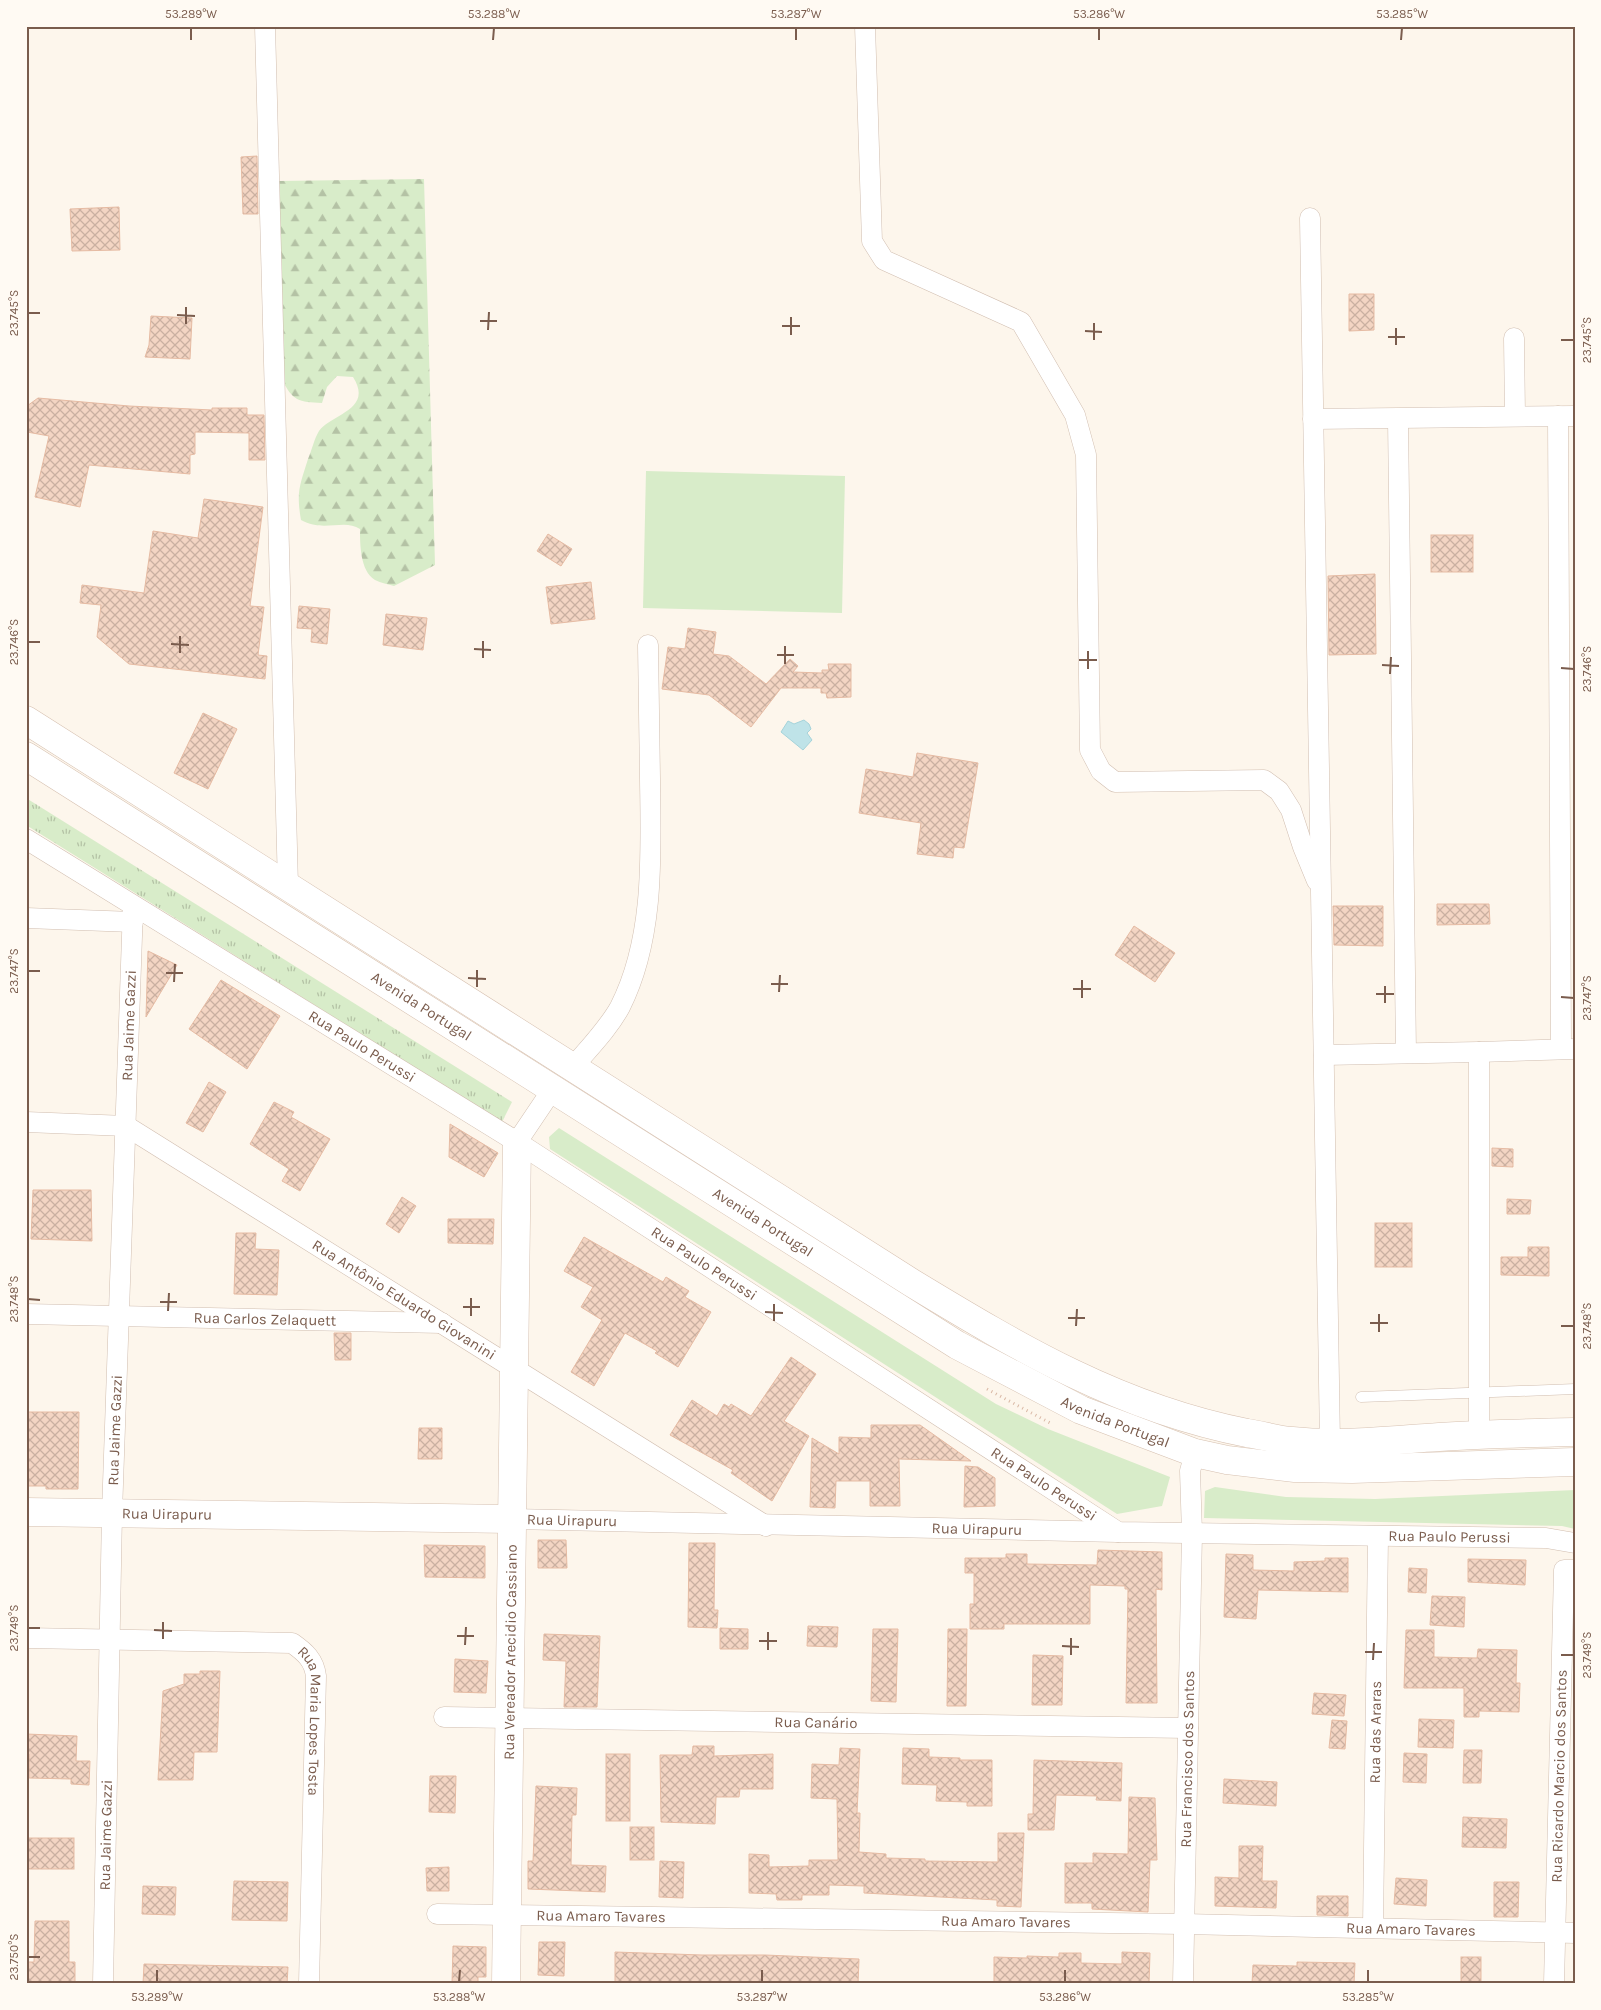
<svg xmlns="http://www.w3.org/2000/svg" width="1601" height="2010" viewBox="0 0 1601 2010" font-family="Karla,sans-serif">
<defs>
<pattern id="grass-tufts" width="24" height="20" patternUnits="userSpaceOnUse" patternTransform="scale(1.25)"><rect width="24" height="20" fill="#d8ecc9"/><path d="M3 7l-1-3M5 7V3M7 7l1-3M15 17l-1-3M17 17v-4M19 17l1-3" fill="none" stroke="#b4c2a5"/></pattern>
<pattern id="forest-firs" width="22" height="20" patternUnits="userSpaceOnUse" patternTransform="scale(1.25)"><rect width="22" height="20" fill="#d8ecc9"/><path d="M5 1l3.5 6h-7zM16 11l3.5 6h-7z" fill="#b4c2a5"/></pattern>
<pattern id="building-cross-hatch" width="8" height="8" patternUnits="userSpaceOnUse" patternTransform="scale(1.25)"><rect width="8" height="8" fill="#f3d5c3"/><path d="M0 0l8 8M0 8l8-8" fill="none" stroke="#cab0a1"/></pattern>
</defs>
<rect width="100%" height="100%" fill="#fdf6ec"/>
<path fill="url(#grass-tufts)" d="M26,798L512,1102L502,1122L26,825Z"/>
<path fill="url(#forest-firs)" d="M424,179L435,565L394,586C388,584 381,583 375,580C360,571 360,544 360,529C344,518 324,533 301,520C296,491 300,485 308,459C312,450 314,439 319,431C331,414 374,410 353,377L337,376L327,387L322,403C299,402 292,401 282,379L278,181Z"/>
<g fill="#d8ecc9">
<path d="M646,471L845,476L842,613L643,608Z"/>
<path d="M559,1128L996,1404L1048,1429L1170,1477L1162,1506L1117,1514L550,1149L549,1137Z"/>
<path d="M1215,1487L1286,1497L1375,1499L1575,1490V1529L1562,1526L1204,1518L1205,1491Z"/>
</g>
<path fill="#bfe3e8" stroke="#a5d3da" d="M804,720L809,724L811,729L807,733L812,740L803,750L781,732L788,721L794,724Z"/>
<g fill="url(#building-cross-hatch)" stroke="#e6bba3">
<path d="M257,156L258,214H243L241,157Z"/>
<path d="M119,207L120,250L72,251L70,209Z"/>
<path d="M1349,294H1374V330L1349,331Z"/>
<path d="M151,316L192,318L190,359L145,357L149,345Z"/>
<path d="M38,398L129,406L212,410V408H247V415H264L265,460H249V433L195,432V454L190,455V474L89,465L80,507L35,497L49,436L27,432V406Z"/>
<path d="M204,499L263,507L250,606L264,607L258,655L267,656L265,679L129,664L97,637L101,605L80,603L82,585L144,593L153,531L198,538Z"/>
<path d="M548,534L572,549L561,566L537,551Z"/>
<rect x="1431" y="535" width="42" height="37"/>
<path d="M1375,574L1376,654L1329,655L1328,576Z"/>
<path d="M591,582L595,619L551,624L546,587Z"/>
<path d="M299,606L330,609L327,644L311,642L312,629L297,628Z"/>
<path d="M386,614L427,618L423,650L383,645Z"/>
<path d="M688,628L716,632L713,654L729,656L766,684L790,659L798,666L793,672L822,673V670H829L828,664H851V697L827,698L826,693H821V688H781L751,727L709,695L662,689L668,647L685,649Z"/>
<path d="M203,713L237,729L208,789L174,773Z"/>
<path d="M917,753L978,763L964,848L954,847L953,858L917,854L921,823L859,813L866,769L913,777Z"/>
<path d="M1437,904H1489L1490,924L1437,925Z"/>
<path d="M1333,906H1383V946L1334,945Z"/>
<path d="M1134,926L1175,953L1155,982L1115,955Z"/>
<path d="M148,951L177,965L146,1017Z"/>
<path d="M221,980L280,1016L247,1069L189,1029Z"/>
<path d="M209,1082L226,1092L203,1132L186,1123Z"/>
<path d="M274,1102L294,1112L291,1117L330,1139L300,1191L282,1181L289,1169L250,1144Z"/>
<path d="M450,1124L498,1153L484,1177L449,1157Z"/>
<path d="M1492,1148L1513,1149V1167L1492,1166Z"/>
<path d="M33,1190H91L92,1241L31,1239Z"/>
<path d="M402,1197L416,1206L399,1233L386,1224Z"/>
<path d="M1507,1199L1531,1200L1530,1214H1507Z"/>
<path d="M448,1219H494L493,1244L448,1243Z"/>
<rect x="1375" y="1223" width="37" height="44"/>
<path d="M236,1233H256L255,1249L279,1250L277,1295L234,1294Z"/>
<path d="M584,1237L663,1282L666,1277L689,1291L685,1297L711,1312L678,1367L655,1353L657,1351L625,1333L594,1386L571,1372L602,1320L581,1307L593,1287L564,1271Z"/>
<path d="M1528,1247H1549V1276L1501,1275V1257H1528Z"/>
<path d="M334,1333H351V1360H335Z"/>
<path d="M791,1357L816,1374L784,1421L809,1436L772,1501L731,1473L733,1470L670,1435L692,1400L717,1416L724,1404L729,1407L731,1404L751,1416Z"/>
<path d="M26,1412H79L78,1489H46V1486H26Z"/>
<path d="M871,1425H920L971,1461L899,1459L900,1506H870V1481H836L835,1508L810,1507L812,1438L839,1454V1437L871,1438Z"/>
<path d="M419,1428H442V1459H418Z"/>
<path d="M965,1466L978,1467L995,1478V1506L964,1507Z"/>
<path d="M538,1540H566L567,1568H538Z"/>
<path d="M689,1543H715L714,1610H718L717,1628L688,1627Z"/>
<path d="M424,1545L485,1546V1578L425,1577Z"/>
<path d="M1098,1550L1162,1552V1590L1156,1589L1157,1703H1126L1128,1589H1125V1586L1090,1585V1624H1004V1629H970V1604H974V1573H965V1558H1006V1554H1027V1564L1097,1565Z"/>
<path d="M1226,1554L1253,1555V1570L1294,1571V1562L1325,1561V1558H1348V1592L1258,1590L1256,1619L1224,1617Z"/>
<path d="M1468,1559L1526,1560L1525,1585L1468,1582Z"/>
<path d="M1409,1568L1427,1569L1426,1593L1408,1592Z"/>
<path d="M1432,1596L1465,1597L1464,1627L1430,1625Z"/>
<path d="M808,1626L838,1627L837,1647L807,1646Z"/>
<path d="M720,1628L748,1629V1649H720Z"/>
<path d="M873,1629H898L896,1702L871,1701Z"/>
<path d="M948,1629H967L966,1706H947Z"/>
<path d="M1406,1630H1434V1657L1477,1658L1478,1649L1517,1650L1516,1683H1520L1519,1712L1479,1711V1717H1464V1688H1404Z"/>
<path d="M544,1634L600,1636L597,1707H564L566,1661L543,1660Z"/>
<path d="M1033,1655L1063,1656L1062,1705H1032Z"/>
<path d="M455,1659L488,1661L486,1693L454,1692Z"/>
<path d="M200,1671H220L217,1752H194L193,1780H158L163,1691L184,1684V1674H200Z"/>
<path d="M1314,1693L1346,1695L1344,1716L1312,1714Z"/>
<path d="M1419,1719L1454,1720L1453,1748L1418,1747Z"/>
<path d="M1332,1720L1347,1721L1345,1749L1329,1748Z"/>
<path d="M26,1734L77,1736L76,1761H90L89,1785L71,1784V1779L29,1778V1754H26Z"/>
<path d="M693,1746H714V1756L773,1754V1789H740L739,1797H716L715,1824L661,1822L660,1755H692Z"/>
<path d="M840,1748L860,1749L857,1813H860L859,1852L886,1854V1858L925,1859V1861L998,1862V1833H1024L1021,1907L997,1906V1900L864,1893V1886L829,1885V1895H802V1900H777L776,1894L749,1893V1854L769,1855V1867L809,1866V1860H838L837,1799L811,1798L812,1764L839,1765Z"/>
<path d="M903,1748L929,1749V1757L960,1758V1760H992V1806H967V1802L936,1801L937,1785L902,1784Z"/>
<path d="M1464,1750H1482L1481,1783H1463Z"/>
<path d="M1404,1753L1427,1754L1426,1783L1403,1782Z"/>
<rect x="606" y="1754" width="24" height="67"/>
<path d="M1034,1760L1122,1763L1121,1801L1096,1800L1097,1796L1056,1795L1054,1830H1028V1814H1033Z"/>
<path d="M430,1776H456L455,1813L429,1812Z"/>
<path d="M1224,1779L1277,1782L1276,1806L1223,1803Z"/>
<path d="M536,1786L577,1788L576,1815H572L571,1865L606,1866L605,1892L528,1889V1861H533Z"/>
<path d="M1129,1797L1155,1798L1157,1860H1150L1148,1912L1092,1909V1903H1065V1863H1093V1853L1128,1854Z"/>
<path d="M1463,1817L1507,1819L1506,1848L1462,1847Z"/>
<rect x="630" y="1827" width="24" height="33"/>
<rect x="26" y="1838" width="48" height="31"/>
<path d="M1239,1846H1263L1262,1881H1277L1276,1908L1215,1906V1877L1239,1878Z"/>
<path d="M660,1861L684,1862L683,1898L659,1897Z"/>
<path d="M449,1867V1891H427L426,1868Z"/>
<path d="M1396,1878L1427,1880L1426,1906L1394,1904Z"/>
<path d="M234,1881L288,1882L287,1921L232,1920Z"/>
<path d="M1494,1882H1519L1518,1917H1494Z"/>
<path d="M143,1886L176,1887L175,1915L142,1914Z"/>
<path d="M1317,1896H1348V1916L1317,1915Z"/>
<path d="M35,1921H69V1962H75V1984H26V1962H34Z"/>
<path d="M539,1942H565L564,1976L538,1975Z"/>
<path d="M453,1946L486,1947V1977H478V1984H452Z"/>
<path d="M615,1952L702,1955H765L859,1959L858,1984H615Z"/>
<path d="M1122,1952L1150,1953L1149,1984H994V1957L1027,1958V1956L1059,1957V1953H1081V1963L1122,1964Z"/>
<rect x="1461" y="1957" width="20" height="27"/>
<path d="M1297,1962L1355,1963L1354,1984H1252L1253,1965L1297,1966Z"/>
<path d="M144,1964L288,1967L287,1984H143Z"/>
</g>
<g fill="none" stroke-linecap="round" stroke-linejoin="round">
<g stroke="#d1beb0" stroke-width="11">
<path id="lane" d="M1361,1397L1575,1389"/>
</g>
<g stroke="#d1beb0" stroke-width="21">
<g id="street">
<path d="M265,26L288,886"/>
<path d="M865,26L872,241L884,260L1021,322L1075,415L1086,455L1090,750L1101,771L1115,782L1264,780L1279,791L1291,810L1303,847L1317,881"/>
<path d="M1310,218L1330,1443"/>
<path d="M1514,338L1515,416"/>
<path d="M1558,416L1561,1049"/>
<path d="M1313,419L1575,416"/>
<path d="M1398,419L1406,1053"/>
<path id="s1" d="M26,839L517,1142L1118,1532L1546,1538L1575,1543"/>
<path d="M26,918L133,922"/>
<path d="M1479,1052L1575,1049"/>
<path d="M1324,1055L1479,1052V1435"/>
<path d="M573,1067C589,1048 608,1029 620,1007C655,938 651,854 650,779C649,734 649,690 648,645"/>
<path id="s2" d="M26,1122L126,1126L766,1526"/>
<path d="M517,1142L552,1090"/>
<path id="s3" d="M26,1314L442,1323"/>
<path id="s4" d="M512,1519L1118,1532"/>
<path id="s5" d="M26,1638L292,1643C305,1652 314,1660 316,1676L309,1984"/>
<path id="s6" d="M444,1717L1188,1728"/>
<path id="s7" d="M437,1914L1184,1924L1575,1933"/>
<path id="s8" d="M1373,1928L1378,1537"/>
<path id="s9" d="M103,1984L112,1513L133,907"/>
<path id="s10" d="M1183,1984L1192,1533L1190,1471L1195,1453"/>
<path id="s11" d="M1554,1984L1564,1570H1575"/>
</g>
</g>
<g stroke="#d6c0b0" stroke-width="29">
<g id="secondary">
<path d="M26,720L912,1283C1021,1349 1120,1408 1247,1433C1262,1435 1277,1440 1292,1441C1341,1446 1390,1440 1439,1437C1484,1434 1529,1433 1575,1432"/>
<path id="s12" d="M26,756L957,1345L1081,1410L1195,1453L1227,1460L1295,1468L1352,1469L1575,1462"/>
<path id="s13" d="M26,1512L512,1519"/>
<path id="s14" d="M506,1984L517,1142"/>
</g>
</g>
<path stroke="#d9b8a5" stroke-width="3" stroke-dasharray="1 4" stroke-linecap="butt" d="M987,1389L1052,1424"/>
<use href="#lane" stroke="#fff" stroke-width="10"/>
<use href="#street" stroke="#fff" stroke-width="20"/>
<use href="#secondary" stroke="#fff" stroke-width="28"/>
</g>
<path fill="none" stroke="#7a5c4d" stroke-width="2" d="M191,40V28M493,40L494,28M796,40V28M1099,40V28M1401,40L1402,28M28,313H40M177,315L195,316M480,321H497M186,324V307M782,326H800M488,330L489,312M1085,331L1102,332M791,335V317M1388,337H1405M1094,340V323M1561,340H1574M1396,345V328M28,642H40M171,644L189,645M474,649L491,650M180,653V636M777,655H794M483,658V641M1079,660H1097M785,664V646M1382,665L1399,666M1561,668L1574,669M1088,669V651M1390,674L1391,657M28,971H40M166,973H183M468,978L486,979M174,982L175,964M771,984H788M477,987V970M1073,989H1091M779,992L780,975M1376,994H1394M1561,997L1574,998M1082,998V980M1385,1003V986M28,1299L40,1300M160,1302H177M463,1307H480M168,1311L169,1293M765,1312L783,1313M471,1316V1298M1068,1318H1085M774,1321V1304M1370,1323H1388M1076,1326L1077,1309M1561,1326H1574M1379,1332V1314M28,1628H40M154,1630L172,1631M457,1636H474M163,1639V1622M759,1641H777M465,1645L466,1627M1062,1646L1079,1647M768,1650V1632M1365,1652H1382M1071,1655V1638M1561,1655H1574M1373,1660L1374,1643M28,1957H40M157,1982V1970M459,1982L460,1970M762,1982V1970M1065,1982V1970M1368,1982V1970"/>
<g text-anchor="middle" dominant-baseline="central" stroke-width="4" stroke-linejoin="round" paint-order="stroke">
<g font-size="15" fill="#7a5c4d" stroke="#fffaf3">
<text stroke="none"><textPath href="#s12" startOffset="468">Avenida Portugal</textPath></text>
<text stroke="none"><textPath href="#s9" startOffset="959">Rua Jaime Gazzi</textPath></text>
<text stroke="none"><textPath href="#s1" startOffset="395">Rua Paulo Perussi</textPath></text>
<text stroke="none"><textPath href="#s12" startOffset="872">Avenida Portugal</textPath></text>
<text stroke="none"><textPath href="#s1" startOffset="800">Rua Paulo Perussi</textPath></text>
<text stroke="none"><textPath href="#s2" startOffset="428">Rua Antônio Eduardo Giovanini</textPath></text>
<text stroke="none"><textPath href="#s3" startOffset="239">Rua Carlos Zelaquett</textPath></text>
<text stroke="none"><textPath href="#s12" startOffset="1278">Avenida Portugal</textPath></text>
<text stroke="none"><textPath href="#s9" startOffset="554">Rua Jaime Gazzi</textPath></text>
<text stroke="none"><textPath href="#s1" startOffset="1205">Rua Paulo Perussi</textPath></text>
<text stroke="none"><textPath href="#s13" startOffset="141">Rua Uirapuru</textPath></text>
<text stroke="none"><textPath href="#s4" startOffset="60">Rua Uirapuru</textPath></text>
<text stroke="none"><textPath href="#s4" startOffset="465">Rua Uirapuru</textPath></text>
<text stroke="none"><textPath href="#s1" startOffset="1625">Rua Paulo Perussi</textPath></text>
<text stroke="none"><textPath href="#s14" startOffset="332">Rua Vereador Arecidio Cassiano</textPath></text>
<text stroke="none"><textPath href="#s6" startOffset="372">Rua Canário</textPath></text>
<text stroke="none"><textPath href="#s5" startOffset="352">Rua Maria Lopes Tosta</textPath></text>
<text stroke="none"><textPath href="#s8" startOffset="196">Rua das Araras</textPath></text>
<text stroke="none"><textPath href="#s10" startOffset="225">Rua Francisco dos Santos</textPath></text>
<text stroke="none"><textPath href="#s11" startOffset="208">Rua Ricardo Marcio dos Santos</textPath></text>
<text stroke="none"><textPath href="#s9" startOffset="149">Rua Jaime Gazzi</textPath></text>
<text stroke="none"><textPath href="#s7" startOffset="164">Rua Amaro Tavares</textPath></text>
<text stroke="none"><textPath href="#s7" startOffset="569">Rua Amaro Tavares</textPath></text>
<text stroke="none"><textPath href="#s7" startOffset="974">Rua Amaro Tavares</textPath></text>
</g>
</g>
<rect width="1601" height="2010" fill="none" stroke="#fffaf3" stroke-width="55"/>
<rect x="28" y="28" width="1546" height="1954" fill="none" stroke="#7a5c4d" stroke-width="2"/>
<g font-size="12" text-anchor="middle" fill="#7a5c4d">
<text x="191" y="18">53.289°W</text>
<text x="494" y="18">53.288°W</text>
<text x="796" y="18">53.287°W</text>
<text x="1099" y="18">53.286°W</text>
<text x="1402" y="18">53.285°W</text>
<text transform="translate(14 313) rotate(-90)" y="4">23.745°S</text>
<text transform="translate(1587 340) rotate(-90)" y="4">23.745°S</text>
<text transform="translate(14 642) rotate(-90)" y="4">23.746°S</text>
<text transform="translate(1587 669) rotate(-90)" y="4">23.746°S</text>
<text transform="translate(14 971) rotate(-90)" y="4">23.747°S</text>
<text transform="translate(1587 998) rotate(-90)" y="4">23.747°S</text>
<text transform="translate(14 1299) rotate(-90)" y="4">23.748°S</text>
<text transform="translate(1587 1326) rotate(-90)" y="4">23.748°S</text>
<text transform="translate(14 1628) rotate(-90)" y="4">23.749°S</text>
<text transform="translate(1587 1655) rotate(-90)" y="4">23.749°S</text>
<text transform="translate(14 1957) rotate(-90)" y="4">23.750°S</text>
<text x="157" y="2001">53.289°W</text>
<text x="459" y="2001">53.288°W</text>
<text x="762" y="2001">53.287°W</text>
<text x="1065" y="2001">53.286°W</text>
<text x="1368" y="2001">53.285°W</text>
</g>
</svg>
